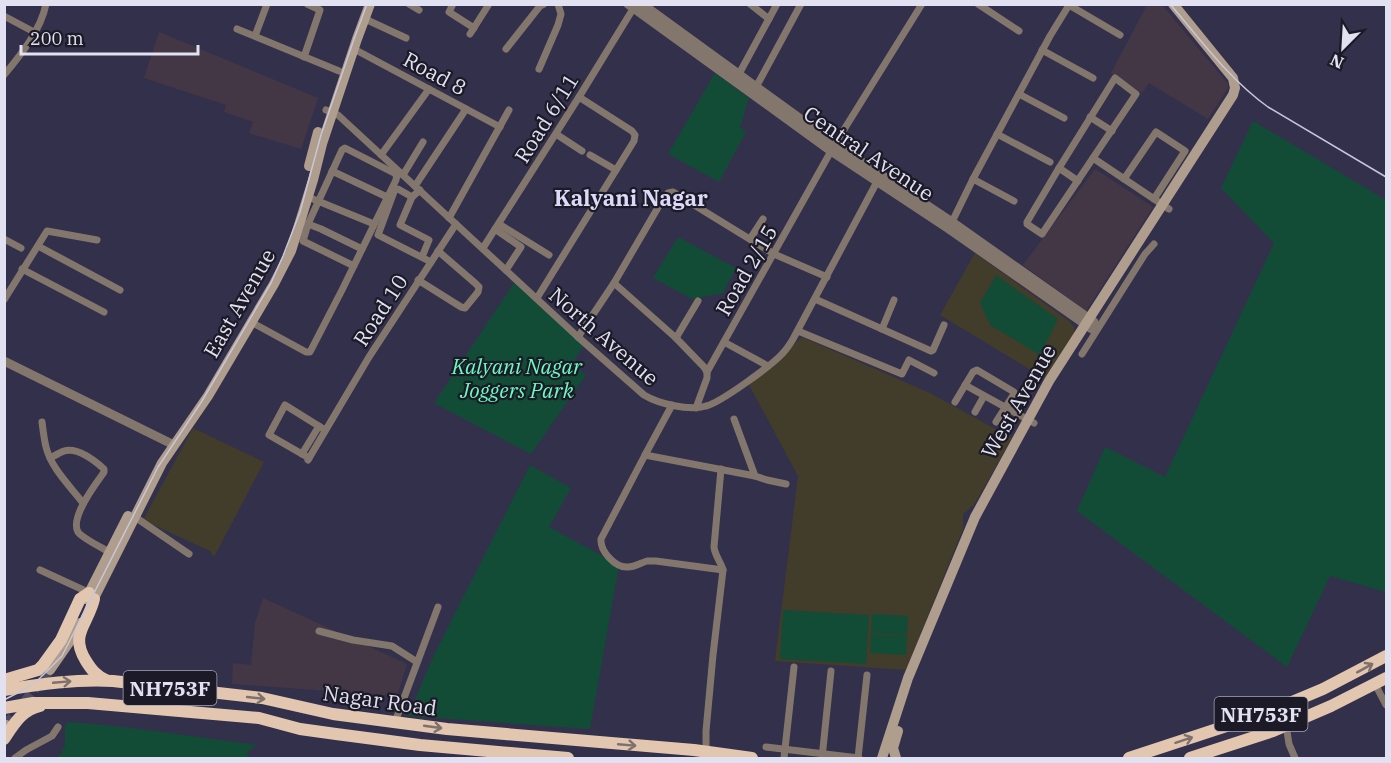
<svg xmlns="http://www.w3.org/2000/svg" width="1391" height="763" viewBox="0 0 1391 763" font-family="'IBM Plex Serif',serif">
<rect width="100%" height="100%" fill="#33304b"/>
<g fill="#443745">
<path d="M1147,5H1162L1228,84V88L1208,119L1149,83L1142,93L1111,73Z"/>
<path d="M159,32L318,98L301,149L249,133L253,122L224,112L226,105L144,78Z"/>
<path d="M1095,169L1153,207L1086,311L1023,265Z"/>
<path d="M263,598L407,664L397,696L232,684L233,663L251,665L255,623Z"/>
</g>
<g fill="#423c2a">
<path d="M975,253L1069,321L1074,327V336L1049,381L940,315Z"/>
<path d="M802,337L930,393L1012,438L974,505L963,514V529L906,670L775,661L798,476L748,383Z"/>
<path d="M193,428L264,462L214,557L210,551L143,520Z"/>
</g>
<g fill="#124c36">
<path d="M715,73L749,98L740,127L746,132L719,182L668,154Z"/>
<path d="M1253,121L1386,200V592L1330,576L1287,667L1077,511L1105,447L1165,477L1274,243L1221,188Z"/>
<path d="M678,237L736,268L723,293L692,299L653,278Z"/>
<path d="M996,275L1058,319L1040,355L990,325L980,303Z"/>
<path d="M514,283L584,345L572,364L586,375L531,454L434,403Z"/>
<path d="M530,465L571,488L549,527L619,565L590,729L408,716L434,655Z"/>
<path d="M783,610L869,615L866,664L780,659Z"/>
<path d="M872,614L908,616L907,635L871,633Z"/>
<path d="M871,634L907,636L906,655L870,653Z"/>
<path d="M68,722C131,726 194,737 257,745L247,752L248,757L252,758H54L62,754V749L65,746V726Z"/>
</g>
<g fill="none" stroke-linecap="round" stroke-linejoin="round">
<path stroke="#4d4b64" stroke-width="10" stroke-dasharray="10 5" stroke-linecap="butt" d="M6,725L50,670"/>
<g stroke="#83776d" stroke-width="7">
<path d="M409,4L419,10"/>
<path d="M453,4L449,12L474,28"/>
<path d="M750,4L769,19"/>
<path d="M978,4L1019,31"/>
<path d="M4,16L34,32"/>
<path d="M365,19L406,38"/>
<path d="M237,29L339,71"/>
<path d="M470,34L489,4"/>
<path d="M255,36L267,4"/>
<path d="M354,49L500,127"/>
<path d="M506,49L540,6L544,4"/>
<path d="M1042,50L1093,78"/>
<path d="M304,57L320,10L307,4"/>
<path d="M539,69L558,25L561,14L558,4"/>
<path d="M739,74L777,4"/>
<path d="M4,75C20,56 41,30 46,4"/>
<path d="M755,89L801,4"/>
<path d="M1019,94L1064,118"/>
<path d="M326,110L338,115L578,337L644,395C659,404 689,411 706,406C720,403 772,365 782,354C786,350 790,344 793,339L879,178"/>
<path d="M1090,117L1112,131"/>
<path d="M556,134L582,151"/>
<path d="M997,134L1050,162"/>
<path d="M381,155L429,89"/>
<path d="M590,155L616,170"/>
<path d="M1059,168L1027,222V224L1042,234L1093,158L1169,209"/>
<path d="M332,171L387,197"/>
<path d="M403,175L423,142"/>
<path d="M973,179L1014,201"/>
<path d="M1124,179L1156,132L1185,151L1154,199"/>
<path d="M1078,181L1059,168L1115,78L1136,94L1093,158"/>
<path d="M415,186L466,109"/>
<path d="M420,190L412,197L400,225L429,240L422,257"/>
<path d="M308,197L374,224"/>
<path d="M412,197L398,189H395L378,235L431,262"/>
<path d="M449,218L509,110"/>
<path d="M308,224L321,229L362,249"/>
<path d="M499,224L549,255"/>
<path d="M950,226L973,179L1050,36L1069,5L1120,35"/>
<path d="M495,229L521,247L506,270"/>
<path d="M4,239L21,248"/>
<path d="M750,239L763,219"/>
<path d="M38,246L120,290"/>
<path d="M483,248L579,97L636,4"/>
<path d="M22,269L104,312"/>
<path d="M418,280L461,307L465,308L478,292L479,287L475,283L438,251"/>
<path d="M614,283L676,338L704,367L707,372"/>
<path d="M537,298L634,141L635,135L632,131L579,97"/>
<path d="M815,299L931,351L933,350L944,325"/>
<path d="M4,300L47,231L97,240"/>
<path d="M251,322L306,352H310L342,290L396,180L397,175L394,173L345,148L342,150L308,224L303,241L354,266"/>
<path d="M882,329L894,300"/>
<path d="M798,331L902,374L909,360L934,373"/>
<path d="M578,337L614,283L663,199L668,193L673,192L774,254L827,277"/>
<path d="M676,338L698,301"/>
<path d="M724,342L768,366"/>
<path d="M1082,354L1145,254L1154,244"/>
<path d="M965,385L1034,423"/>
<path d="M955,402L973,372L977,370L1014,392V394L996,422"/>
<path d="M672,405L645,455L755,476L767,480L786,484"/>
<path d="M696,408L707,378V372L835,144L922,4"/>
<path d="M975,412L984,396"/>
<path d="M734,419L755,476"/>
<path d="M42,422C43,430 44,439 46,447C51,468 70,486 83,503"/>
<path d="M302,454L319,426"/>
<path d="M645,455L601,539C600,551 615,568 628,567C635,567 640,563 647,561C647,561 656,561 656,561L723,570"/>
<path d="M50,458C54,456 59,453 64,451C78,447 94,460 104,469V472L102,475C94,486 70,518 78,532C83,539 103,548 111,553"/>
<path d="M309,458L269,435L285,405L325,430"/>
<path d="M308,460L369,357L456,224"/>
<path d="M135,517L189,554"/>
<path d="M40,570L90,593"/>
<path d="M319,631L353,640L392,646L417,662"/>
<path d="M1375,684L1386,705"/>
<path d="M395,722L438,607"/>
<path d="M1286,725L1289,744L1295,758"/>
<path d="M766,747L859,758"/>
<path d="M706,752V731L713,655L723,570C721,562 715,556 714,547L721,469"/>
<path d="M15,758L26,750L52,736L58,727"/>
<path d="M784,758L794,667"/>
<path d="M822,758L831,671"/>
<path d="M858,758L867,675"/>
</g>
<g stroke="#83776d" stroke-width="9">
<path d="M628,4L831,151L949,229L1092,329"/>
<path d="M642,4L835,144L952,222L1094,322"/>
<path d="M4,361L174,445"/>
</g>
<g stroke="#af9d8d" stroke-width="10">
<path d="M309,166L318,132"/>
<path d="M86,599L128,516"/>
<path d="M91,604L162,463L208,396L274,284L291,251L313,180L322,144L357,39L370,4"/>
<path d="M50,670L68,644L80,623"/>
<path d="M4,727L6,725"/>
<path d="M882,758L908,678L975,517L1049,381L1233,95L1235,88L1233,78L1173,4"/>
<path d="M896,758L893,748L898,731"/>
</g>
<g stroke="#e2c6b0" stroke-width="12">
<path d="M94,599C88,625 69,634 86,661C91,669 96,676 106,680"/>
<path d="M4,680L38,670L43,665L61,640L80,599L89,593"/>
<path d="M4,690C40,684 76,679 113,681L262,698L333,714L447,729L694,750L752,758"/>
<path d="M4,708L33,703H88L259,718L300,729L336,734L420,745L568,758"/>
<path d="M4,739C14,724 22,710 40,706"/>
<path d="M1129,758L1266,713L1323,689L1386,656"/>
<path d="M1190,758L1273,731L1331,706L1386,678"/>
</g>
<g stroke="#c8c7d9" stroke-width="1.5">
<path d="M1170,4C1201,40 1229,79 1268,107L1386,177"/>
<path d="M4,700L27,688L37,681L62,656L158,467L202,401L271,283L283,256L300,212L321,135L354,39L367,4"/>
</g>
</g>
<defs><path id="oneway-shaft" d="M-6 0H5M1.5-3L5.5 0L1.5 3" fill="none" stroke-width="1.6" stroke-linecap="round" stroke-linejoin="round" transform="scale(1.5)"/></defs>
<g stroke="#7e706b">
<use href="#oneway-shaft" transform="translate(1365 668) rotate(-29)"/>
<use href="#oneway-shaft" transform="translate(62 682) rotate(-5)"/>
<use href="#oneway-shaft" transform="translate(256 698) rotate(6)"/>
<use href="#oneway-shaft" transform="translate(433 727) rotate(8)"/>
<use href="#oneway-shaft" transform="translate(1184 740) rotate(-18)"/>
<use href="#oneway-shaft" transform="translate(627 745) rotate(5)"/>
</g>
<g text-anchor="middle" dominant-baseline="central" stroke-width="4.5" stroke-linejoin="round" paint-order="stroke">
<g fill="#1b1a26" stroke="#a6a5b5" stroke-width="1.5">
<rect x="123.5" y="671" width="93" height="34" rx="4.5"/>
<rect x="1214.5" y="697" width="93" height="34" rx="4.5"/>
</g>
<g font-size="20" font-weight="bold" fill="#e2e1f2">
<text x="170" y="688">NH753F</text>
<text x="1261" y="714">NH753F</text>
</g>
<g font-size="21" fill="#e2e1f2" stroke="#1b1a26">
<text transform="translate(435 73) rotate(28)">Road 8</text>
<text transform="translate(546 118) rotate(-58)">Road 6/11</text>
<text transform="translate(869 153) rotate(34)">Central Avenue</text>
<text transform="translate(746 270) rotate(-60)">Road 2/15</text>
<text transform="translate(239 303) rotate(-60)">East Avenue</text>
<text transform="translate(380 310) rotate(-57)">Road 10</text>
<text transform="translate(604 336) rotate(41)">North Avenue</text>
<text transform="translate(1018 401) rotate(-60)">West Avenue</text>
<text transform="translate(380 700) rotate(8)">Nagar Road</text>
</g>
<g font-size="21" font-style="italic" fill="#6bfbc1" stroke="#1b1a26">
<text x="517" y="366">Kalyani Nagar<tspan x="517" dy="24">Joggers Park</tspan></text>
</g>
<g font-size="22" font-weight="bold" fill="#dcd9fb" stroke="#1b1a26">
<text x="631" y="197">Kalyani Nagar</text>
</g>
</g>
<rect width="1391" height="763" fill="none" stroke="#e2e1f2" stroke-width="12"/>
<g transform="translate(1343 48) rotate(204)" stroke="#1b1a26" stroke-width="4.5" paint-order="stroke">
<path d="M0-4.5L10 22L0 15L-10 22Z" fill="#e2e1f2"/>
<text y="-9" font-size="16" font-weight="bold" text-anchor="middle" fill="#e2e1f2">N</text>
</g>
<path d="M21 45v9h177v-9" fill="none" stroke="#e2e1f2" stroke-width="3"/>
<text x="30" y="45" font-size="18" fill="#e2e1f2" stroke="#1b1a26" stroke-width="4.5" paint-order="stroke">200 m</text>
</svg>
